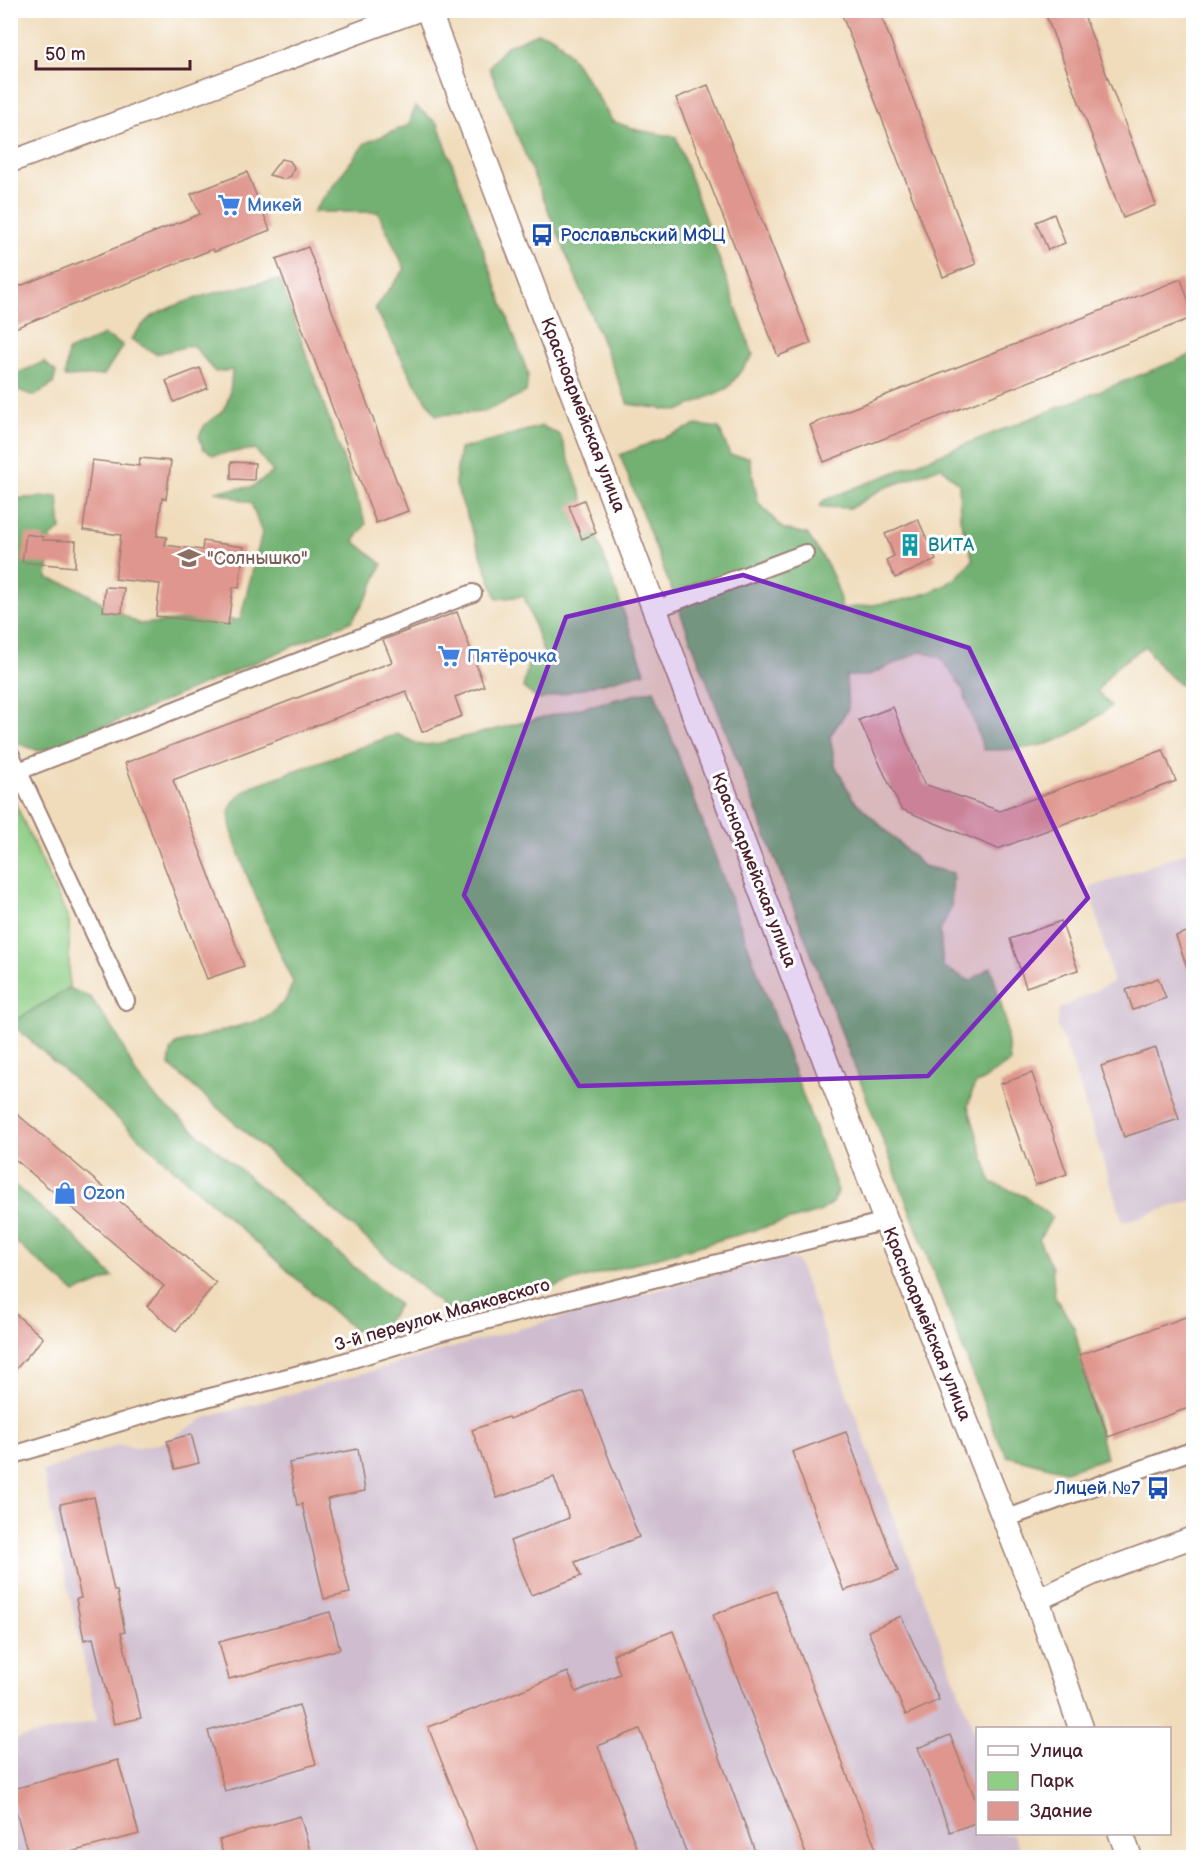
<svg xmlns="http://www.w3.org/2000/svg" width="1204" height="1868" viewBox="0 0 1204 1868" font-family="'Balsamiq Sans',sans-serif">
<rect width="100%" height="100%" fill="#fff"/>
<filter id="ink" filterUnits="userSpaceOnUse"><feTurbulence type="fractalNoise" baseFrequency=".0167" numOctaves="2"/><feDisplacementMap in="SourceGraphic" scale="12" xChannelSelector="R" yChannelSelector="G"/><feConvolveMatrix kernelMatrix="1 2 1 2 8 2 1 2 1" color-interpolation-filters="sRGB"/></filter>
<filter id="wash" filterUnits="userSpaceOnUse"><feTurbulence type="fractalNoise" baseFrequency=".008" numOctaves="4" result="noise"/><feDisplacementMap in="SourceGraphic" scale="24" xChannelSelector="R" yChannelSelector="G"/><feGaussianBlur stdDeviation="1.35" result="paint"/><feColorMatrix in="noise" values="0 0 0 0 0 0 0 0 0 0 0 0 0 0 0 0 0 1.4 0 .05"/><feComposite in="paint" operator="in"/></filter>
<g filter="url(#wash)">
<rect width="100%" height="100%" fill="#f0dcbb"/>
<g fill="#cfbdcf">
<path d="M1193,850V1200L1123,1222L1070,1057L1057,1026L1059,1009L1113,982L1090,888Z"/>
<path d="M782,1258L797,1260L977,1739L978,1834H1013L1023,1857H11L10,1740L97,1721L43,1471L119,1445L138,1448L162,1443L205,1418L686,1282Z"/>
</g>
<path fill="#8ece85" stroke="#6c7658" stroke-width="1.5" d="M10,792L69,921V988L11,1023Z"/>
<g fill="#72b172" stroke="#5e684e" stroke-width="1.5">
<path d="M537,33C541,34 548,34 551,36C569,46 601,102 612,121L637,130L676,137L753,355L728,388L678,411L628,404L489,67L505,47Z"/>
<path d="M415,106L438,124L528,374L526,392L484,412L436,415L413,380L375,308L405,269L378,212H313L365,143L409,125Z"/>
<path d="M280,280L366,524L354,541L382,564L370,592L352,621L59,746L39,751L16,743L11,731L10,499L58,496L61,529L51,537L47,578L75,587L139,624L200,619L240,620L262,533L251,503L215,491L252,487L273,472L255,449L213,455L203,448L199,436C209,415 210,425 221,412C231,402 231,383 232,370L215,372L193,345L156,354L131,339C137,332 145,320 153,316C187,297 243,285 280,280Z"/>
<path d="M104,335L123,345L104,375L65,377L68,351Z"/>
<path d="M1193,354V684L1181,685L1161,668L1145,646L1114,669L1097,691L1111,706C1063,745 1044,749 984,750L962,688L941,658L922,651L867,676H846L848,709L830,736L835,765L853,799L923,866L953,873L951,908L940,931L943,967L970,981L991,967L1005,1019L1010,1062L974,1086L968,1106L991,1182L1026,1197L1052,1217L1039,1240L1052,1268L1055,1297L1074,1327L1106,1458L1065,1471L1007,1456L996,1435L620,455L696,425L719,428L730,455L749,457L758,502L783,529L807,534C823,557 839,579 841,609C878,604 926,601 956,578C962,573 967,566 973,560L960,519L959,484L941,467L882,489L851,508L819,507L824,500Z"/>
<path d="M44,362L56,372L53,384L34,396L13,388L15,374Z"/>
<path d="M542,426L560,435L645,672L539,700L523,688L528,664L544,654L524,596L497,599L455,483L460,449Z"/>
<path d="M654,690L838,1191L833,1203L819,1212L453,1315L169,1065L171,1051L176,1044L264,1019L285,1001L293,983C282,953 222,832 230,809C234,797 242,793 252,786L397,734L420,745L436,744Z"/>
<path d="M69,988L91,998L117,1035L136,1074L158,1100L399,1305L386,1323L355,1331L11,1023Z"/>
<path d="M11,1182L75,1237L113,1277L75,1293L11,1238Z"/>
</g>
<g id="blocks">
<g fill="#df968e">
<path d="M840,10H879L976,264L943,277Z"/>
<path d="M1044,10H1082L1156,205L1123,218Z"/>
<path d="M708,85L811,343L778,356L676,98Z"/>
<path d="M281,159L290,161L294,167L291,176L285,179L269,175Z"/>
<path d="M247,172L270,230L214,252L213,249L10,330V290L200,214L191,194Z"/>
<path d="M1054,214L1065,243L1048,250L1036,222Z"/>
<path d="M308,247L408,511L376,523L276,259Z"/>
<path d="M1181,279L1194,317L824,462L810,425Z"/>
<path d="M200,368L208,388L174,402L166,381Z"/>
<path d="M140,458L171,461L166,499L162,498L157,536L167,537L165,545L202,550L203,541L244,547L239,588L233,587L228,625L156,616L160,584L115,579L121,535L83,530L92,460L139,466Z"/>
<path d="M231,462L255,463L254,480L231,479Z"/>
<path d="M584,500L596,533L582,539L569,506Z"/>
<path d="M918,519L936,560L895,578L886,560L894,556L885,534Z"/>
<path d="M26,534L43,537V540L76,541L75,567L22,562Z"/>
<path d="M105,587L124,588L122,613L103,611Z"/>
<path d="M457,612L484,686L455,697L462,716L422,732L406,691L173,780L244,966L207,979L125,763L392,662L383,640Z"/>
<path d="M893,707L924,784L1000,811L1163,750L1176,781L998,849L901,809L859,720Z"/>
<path d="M1061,921L1078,970L1026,987L1010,939Z"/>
<path d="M1194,929V979H1191L1176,936Z"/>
<path d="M1158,978L1166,998L1133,1010L1126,990Z"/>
<path d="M1156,1048L1179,1119L1124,1137L1101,1066Z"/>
<path d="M1032,1073L1067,1174L1035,1185L1000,1084Z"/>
<path d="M10,1108L216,1283L176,1331L147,1306L164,1286L10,1155Z"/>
<path d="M10,1309L43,1338L10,1376Z"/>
<path d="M1194,1314V1406L1108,1437L1079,1355Z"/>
<path d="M583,1391L639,1537L575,1562L581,1576L531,1595L510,1541L569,1518L554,1477L497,1498L472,1430L508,1417L509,1419Z"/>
<path d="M846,1432L898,1571L844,1591L792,1452Z"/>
<path d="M191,1434L199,1463L175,1469L167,1441Z"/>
<path d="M358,1449L365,1491L327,1499L350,1593L324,1599L302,1504L297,1505L289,1463Z"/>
<path d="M94,1497L114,1591H117L125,1632L121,1633L141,1718L114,1724L93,1638L84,1640L76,1599L81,1598L60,1504Z"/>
<path d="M776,1591L876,1849L854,1857H807L713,1615Z"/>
<path d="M330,1612L340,1649L229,1679L219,1642Z"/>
<path d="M901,1616L939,1700L906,1715L868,1631Z"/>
<path d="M673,1631L757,1857H688L640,1729L598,1746L640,1857H479L428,1727L568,1672L576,1692L620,1674L613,1654Z"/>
<path d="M299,1705L316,1764L225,1791L208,1731Z"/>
<path d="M950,1735L978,1806V1822L950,1832L918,1748Z"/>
<path d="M118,1760L139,1834L52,1857H29L10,1790Z"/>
<path d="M300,1816L312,1857H224L219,1840Z"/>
</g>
</g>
</g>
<g filter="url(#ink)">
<use href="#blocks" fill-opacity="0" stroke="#9d7e73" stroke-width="1.5"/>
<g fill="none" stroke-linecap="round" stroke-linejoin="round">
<g stroke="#9d7e73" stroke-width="20">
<g id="minor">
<path d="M656,609L805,553"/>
<path d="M10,753L126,1001"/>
<path d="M19,771L473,593"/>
<path d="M10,1456L164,1409L330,1366L441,1332L886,1221"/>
<path d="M1005,1519L1194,1450"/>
</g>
</g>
<g stroke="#9d7e73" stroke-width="24">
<g id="tertiary">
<path d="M10,162L420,10"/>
<path d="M1037,1600L1093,1574L1194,1537"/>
</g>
</g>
<g stroke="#9d7e73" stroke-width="27">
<g id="secondary">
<path d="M428,10L886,1221L1037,1600L1081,1728"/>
<path d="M1121,1834L1130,1858"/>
</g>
</g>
<use href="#minor" stroke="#fff" stroke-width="16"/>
<use href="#tertiary" stroke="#fff" stroke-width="21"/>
<use href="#secondary" stroke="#fff" stroke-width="24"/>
</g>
</g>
<path fill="#7b2cbf" fill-opacity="0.2" stroke="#7b2cbf" stroke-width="4.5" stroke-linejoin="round" d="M743,575L969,648L1088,898L928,1076L579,1086L464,895L566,617Z"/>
<defs>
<g id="supermarket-bare" transform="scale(1.8)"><path d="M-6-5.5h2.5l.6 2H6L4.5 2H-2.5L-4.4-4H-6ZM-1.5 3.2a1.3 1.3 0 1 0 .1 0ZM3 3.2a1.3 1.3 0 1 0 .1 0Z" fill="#3f7fe0" stroke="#fff" stroke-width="2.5" paint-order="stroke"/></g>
<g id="bus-bare" transform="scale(1.8)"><path d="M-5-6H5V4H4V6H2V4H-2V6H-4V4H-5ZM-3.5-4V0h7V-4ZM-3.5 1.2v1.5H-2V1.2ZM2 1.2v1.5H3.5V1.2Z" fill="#1a4fb4" stroke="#fff" stroke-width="2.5" paint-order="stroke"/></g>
<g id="building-bare" transform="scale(1.8)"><path d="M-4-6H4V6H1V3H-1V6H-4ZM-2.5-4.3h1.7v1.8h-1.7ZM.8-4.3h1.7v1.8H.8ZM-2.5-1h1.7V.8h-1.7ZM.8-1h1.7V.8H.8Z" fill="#0f9aa8" stroke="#fff" stroke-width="2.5" paint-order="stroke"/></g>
<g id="school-bare" transform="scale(1.8)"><path d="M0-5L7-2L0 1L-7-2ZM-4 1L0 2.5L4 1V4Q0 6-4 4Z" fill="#8d6e63" stroke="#fff" stroke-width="2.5" paint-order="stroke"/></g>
<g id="shop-bare" transform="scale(1.8)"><path d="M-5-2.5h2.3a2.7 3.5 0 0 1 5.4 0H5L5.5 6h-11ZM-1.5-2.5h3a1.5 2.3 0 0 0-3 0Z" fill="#3f7fe0" stroke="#fff" stroke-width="2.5" paint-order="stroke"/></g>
</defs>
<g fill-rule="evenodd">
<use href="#supermarket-bare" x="229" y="205"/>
<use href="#bus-bare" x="542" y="235"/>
<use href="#building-bare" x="910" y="545"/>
<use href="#school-bare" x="189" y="558"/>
<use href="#supermarket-bare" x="449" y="656"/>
<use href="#shop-bare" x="65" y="1193"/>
<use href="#bus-bare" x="1158" y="1488"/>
</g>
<g text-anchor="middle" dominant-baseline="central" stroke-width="6" stroke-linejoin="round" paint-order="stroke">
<g font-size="18" fill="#366cbe" stroke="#fff" text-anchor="start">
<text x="247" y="205">Микей</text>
<text x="467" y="656">Пятёрочка</text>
<text x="83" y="1193">Ozon</text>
</g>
<g font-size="18" fill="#164399" stroke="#fff" text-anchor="start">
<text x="560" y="235">Рославльский МФЦ</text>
<text x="1140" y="1488" text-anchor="end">Лицей №7</text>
</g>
<g font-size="18" fill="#4a1f2b" stroke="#fff">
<text transform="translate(583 415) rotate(69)">Красноармейская улица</text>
<text transform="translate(754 870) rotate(69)">Красноармейская улица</text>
<text transform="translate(442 1315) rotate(-16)">3-й переулок Маяковского</text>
<text transform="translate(927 1324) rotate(68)">Красноармейская улица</text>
</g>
<g font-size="18" fill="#0d838f" stroke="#fff" text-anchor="start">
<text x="928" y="545">ВИТА</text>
</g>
<g font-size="18" fill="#785e54" stroke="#fff" text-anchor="start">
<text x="207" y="558">"Солнышко"</text>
</g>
</g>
<rect width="1204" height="1868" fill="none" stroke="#fff" stroke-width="36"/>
<rect x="976" y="1727" width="195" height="108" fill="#ffffff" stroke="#b7a5aa" stroke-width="1.5"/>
<rect x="988" y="1746" width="30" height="9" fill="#ffffff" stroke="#b7a5aa" stroke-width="1.5"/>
<text x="1030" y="1757" font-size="18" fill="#4a1f2b">Улица</text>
<rect x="988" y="1772" width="30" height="18" fill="#8ece85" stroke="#b7a5aa" stroke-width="1.5"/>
<text x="1030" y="1787" font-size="18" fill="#4a1f2b">Парк</text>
<rect x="988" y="1802" width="30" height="18" fill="#df968e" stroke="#b7a5aa" stroke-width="1.5"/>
<text x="1030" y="1817" font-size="18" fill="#4a1f2b">Здание</text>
<path d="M36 60v9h154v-9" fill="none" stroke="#4a1f2b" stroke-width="3"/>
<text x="45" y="60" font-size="18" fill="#4a1f2b" stroke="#ffffff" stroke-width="4.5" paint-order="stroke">50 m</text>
</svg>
